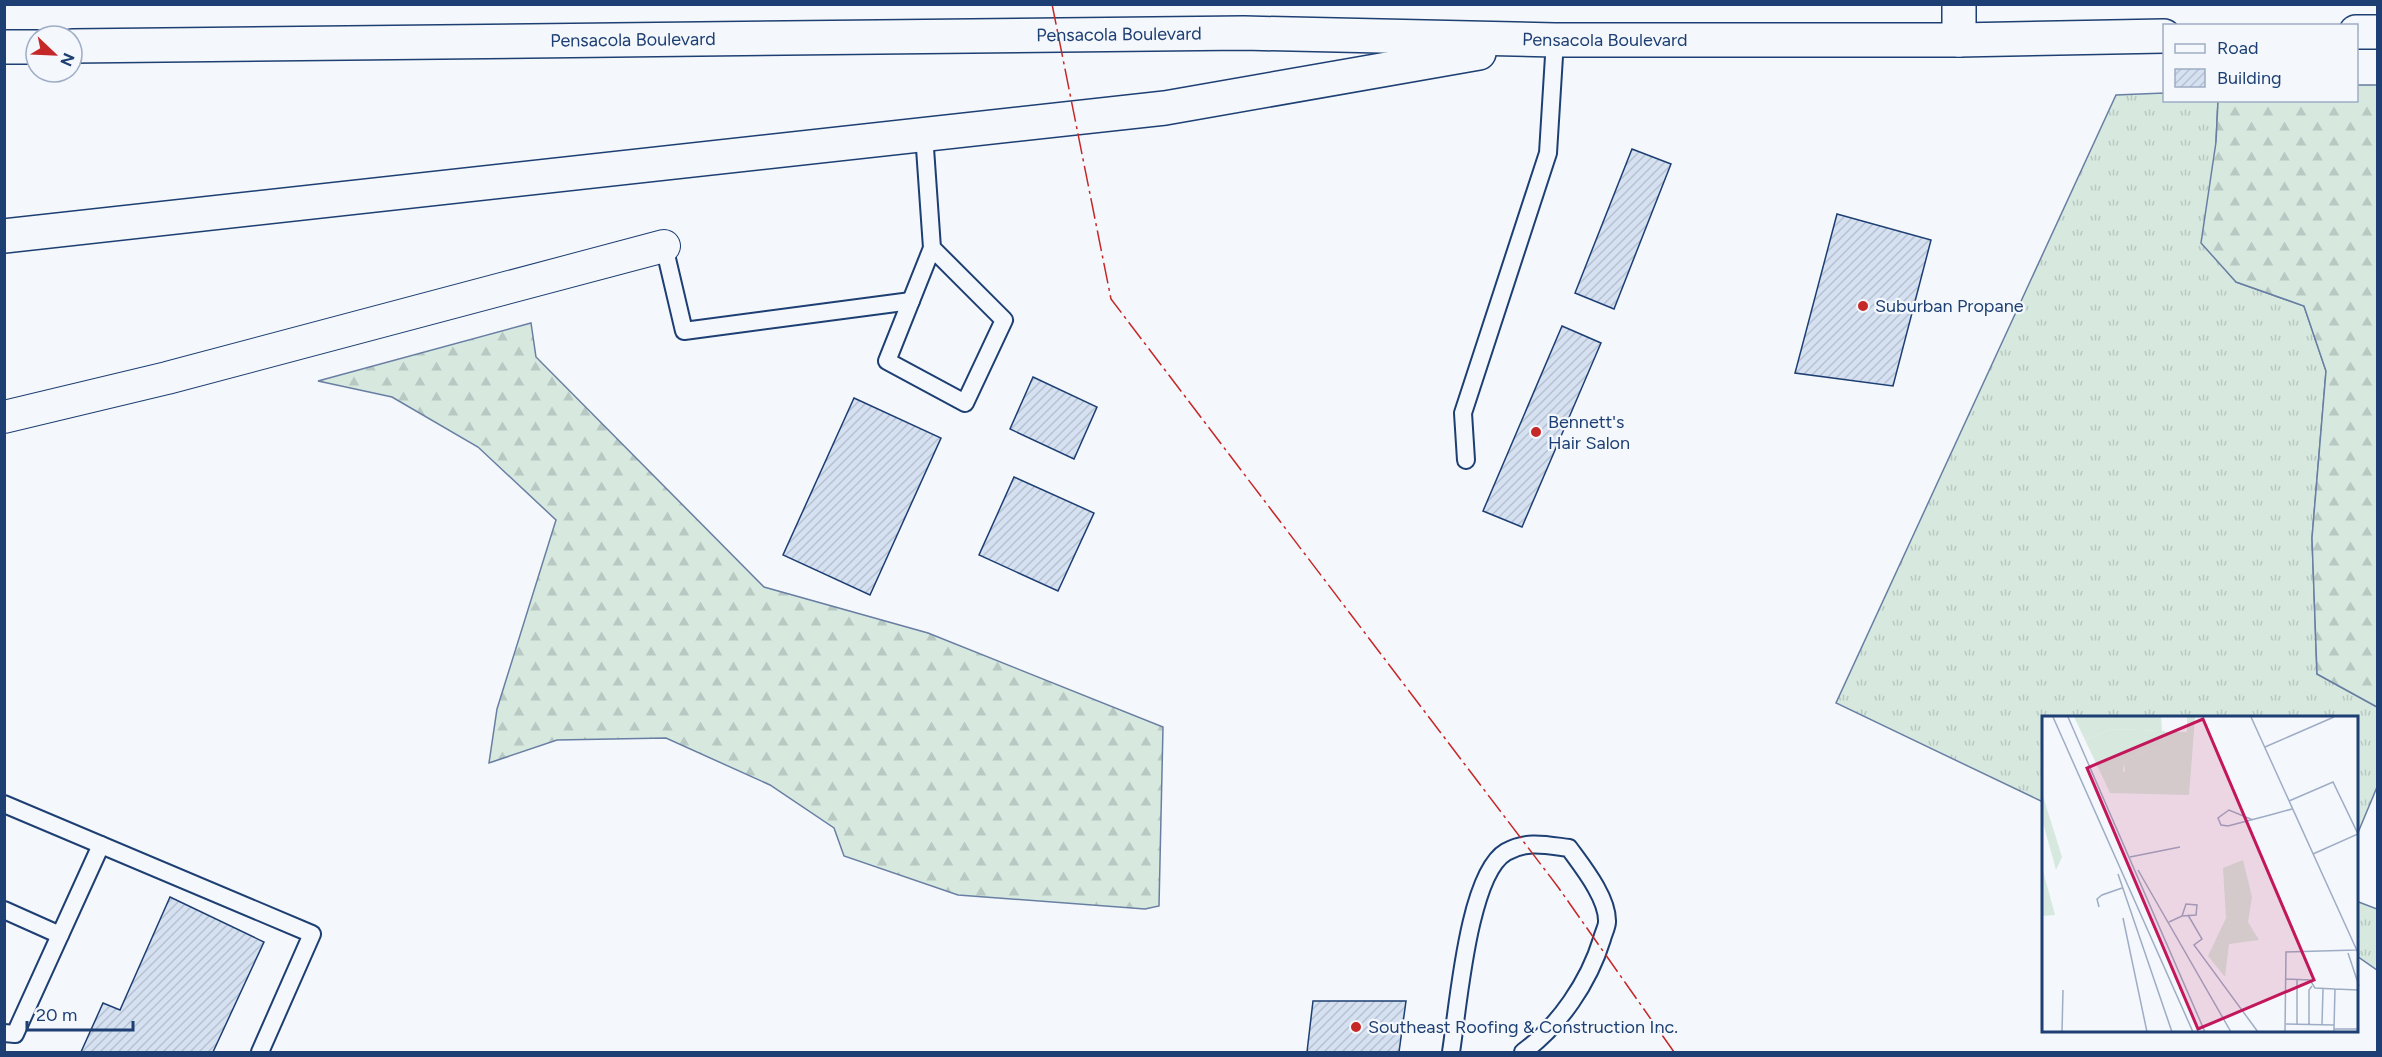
<svg xmlns="http://www.w3.org/2000/svg" width="2382" height="1057" viewBox="0 0 2382 1057" font-family="Figtree,sans-serif">
<defs>
<pattern id="grass-tufts" width="24" height="20" patternUnits="userSpaceOnUse" patternTransform="scale(1.5)"><rect width="24" height="20" fill="#d7e8df"/><path d="M3 7l-1-3M5 7V3M7 7l1-3M15 17l-1-3M17 17v-4M19 17l1-3" fill="none" stroke="#b8c8c3"/></pattern>
<pattern id="forest-firs" width="22" height="20" patternUnits="userSpaceOnUse" patternTransform="scale(1.5)"><rect width="22" height="20" fill="#d7e8df"/><path d="M5 1l3.5 6h-7zM16 11l3.5 6h-7z" fill="#b8c8c3"/></pattern>
<pattern id="building-hatch" width="6" height="6" patternUnits="userSpaceOnUse" patternTransform="scale(1.5)"><rect width="6" height="6" fill="#d5e0f0"/><path d="M-1 1l2-2M0 6l6-6M5 7l2-2" fill="none" stroke="#b6c1d1"/></pattern>
</defs>
<rect width="100%" height="100%" fill="#f4f7fb"/>
<g fill="url(#grass-tufts)" stroke="#687fa3" stroke-width="1.5">
<path d="M2164,93V100L2218,101L2216,142L2236,282L2304,306L2326,371L2312,538L2317,674L2377,707V787L2357,835L2356,718H2043V802L1836,703L2116,95Z"/>
<path d="M2356,901L2377,909V970L2357,956Z"/>
</g>
<g fill="url(#forest-firs)" stroke="#687fa3" stroke-width="1.5">
<path d="M2357,85H2378L2377,707L2317,674L2312,538L2326,371L2304,306L2236,282L2201,243L2216,142L2218,101L2356,100Z"/>
<path d="M531,323L536,357L764,587L928,633L1163,727L1159,906L1145,909L958,895L844,856L834,828L770,785L666,738L557,740L489,763L497,709L556,520L478,447L392,397L318,381Z"/>
</g>
<g fill="url(#building-hatch)" stroke="#1d3f73" stroke-width="1.5">
<path d="M1632,149L1671,164L1614,309L1575,293Z"/>
<path d="M1837,214L1931,240L1893,386L1795,373Z"/>
<path d="M1562,326L1601,343L1522,527L1483,511Z"/>
<path d="M1033,377L1097,407L1074,459L1010,429Z"/>
<path d="M854,398L941,438L870,595L783,555Z"/>
<path d="M1014,477L1094,513L1058,591L979,555Z"/>
<path d="M170,897L264,942L213,1052H81L103,1003L120,1010Z"/>
<path d="M1313,1001H1406L1399,1052H1307Z"/>
</g>
<g fill="none" stroke-linecap="round" stroke-linejoin="round">
<g stroke="#1d3f73" stroke-width="20">
<g id="lane">
<path d="M924,134L932,248L887,361L965,403L1004,320L932,248"/>
<path d="M664,246L684,331L911,301"/>
<path d="M1466,460L1463,413L1548,153L1555,40"/>
<path d="M4,804L312,934L260,1052"/>
<path d="M4,910L60,935"/>
<path d="M4,1033L15,1034L101,845"/>
<path d="M1451,1052C1458,1009 1468,874 1506,852C1527,840 1546,845 1569,848C1582,866 1608,898 1607,922C1607,927 1603,934 1602,939C1589,982 1559,1026 1523,1052"/>
</g>
</g>
<g stroke="#1d3f73" stroke-width="34">
<path id="street" d="M4,417L167,378L664,246"/>
</g>
<g stroke="#1d3f73" stroke-width="36">
<g id="highway">
<path d="M2356,32H2378"/>
<path d="M1959,40V4"/>
<path id="s1" d="M72,46L1244,33L1555,40H1959L2164,36"/>
<path d="M4,47H36"/>
<path d="M4,236L1165,108L1479,53"/>
</g>
</g>
<use href="#lane" stroke="#f4f7fb" stroke-width="16"/>
<use href="#street" stroke="#f4f7fb" stroke-width="32"/>
<use href="#highway" stroke="#f4f7fb" stroke-width="33"/>
<path stroke="#c62828" stroke-width="1.5" stroke-dasharray="21 4.5 3 4.5" stroke-linecap="butt" d="M1052,4L1111,299L1558,887L1674,1052"/>
</g>
<g fill="#c62828" stroke="#f4f7fb" stroke-width="2">
<circle cx="1863" cy="306" r="6"/>
<circle cx="1536" cy="432" r="6"/>
<circle cx="1356" cy="1027" r="6"/>
</g>
<g text-anchor="middle" dominant-baseline="central" stroke-width="4.5" stroke-linejoin="round" paint-order="stroke">
<g font-size="18" fill="#1d3f73" stroke="#f4f7fb">
<text stroke="none"><textPath href="#s1" startOffset="1047">Pensacola Boulevard</textPath></text>
<text stroke="none"><textPath href="#s1" startOffset="561">Pensacola Boulevard</textPath></text>
<text stroke="none"><textPath href="#s1" startOffset="1533">Pensacola Boulevard</textPath></text>
</g>
<g font-size="18" fill="#1d3f73" stroke="#f4f7fb" text-anchor="start">
<text x="1875" y="306">Suburban Propane</text>
<text x="1548" y="422">Bennett's<tspan x="1548" dy="21">Hair Salon</tspan></text>
<text x="1368" y="1027">Southeast Roofing &amp; Construction Inc.</text>
</g>
</g>
<g transform="translate(2042 716)">
<rect width="316" height="316" fill="#f4f7fb"/>
<path d="M32,1H119L120,15L69,13L43,24ZM145,1H153L147,79L68,77L63,66L83,55L82,47L88,41L122,28L123,16H145Z" fill="#d7e8df"/>
<path d="M69,13L123,15L122,28L88,41L82,47L80,61L63,66L43,24ZM0,77L20,141L14,154L0,103ZM201,144L210,181L206,206L217,224L187,228L183,261L166,240L184,202L181,152ZM0,151L13,199L0,200Z" fill="#d7e8df"/>
<path fill="none" stroke="#9eadc5" stroke-width="1.5" d="M11,1L151,316M26,1L163,316M209,1L317,239M223,31L292,1M247,85L291,66L316,118L271,138M211,104L187,94L176,102L179,109L186,110L228,99L250,93M88,141L138,131M96,154L189,316M76,158L130,316M57,191L55,183L60,179L80,172M146,199L160,223L152,229L216,316M81,202L105,316M127,206L140,200L154,199L155,189L144,188L140,200M306,237L317,270M244,263L268,264L273,272L293,273M244,308L292,309M255,308V263M267,308V274L270,270M280,308L281,273M292,313L293,273L317,274M20,316L21,274M243,316L244,236L314,234M292,316V313H317"/>
<path fill="#c2185b" fill-opacity="0.15" stroke="#c2185b" stroke-width="3" d="M161,3L272,264L156,313L45,52Z"/>
<rect width="316" height="316" fill="none" stroke="#1d3f73" stroke-width="3"/>
</g>
<rect width="2382" height="1057" fill="none" stroke="#1d3f73" stroke-width="12"/>
<rect x="2163" y="24" width="195" height="78" fill="#f4f7fb" stroke="#9eadc5" stroke-width="1.5"/>
<rect x="2175" y="44" width="30" height="9" fill="#f4f7fb" stroke="#9eadc5" stroke-width="1.5"/>
<text x="2217" y="54" font-size="18" fill="#1d3f73">Road</text>
<rect x="2175" y="69" width="30" height="18" fill="url(#building-hatch)" stroke="#9eadc5" stroke-width="1.5"/>
<text x="2217" y="84" font-size="18" fill="#1d3f73">Building</text>
<g transform="translate(54 54) rotate(113)"><circle r="28" fill="#f4f7fb" stroke="#9eadc5" stroke-width="1.5"/>
<path d="M0-4.5L10 22L0 15L-10 22Z" fill="#c62828"/>
<text y="-9" font-size="16" font-weight="bold" text-anchor="middle" fill="#1d3f73">N</text>
</g>
<path d="M27 1021v9h106v-9" fill="none" stroke="#1d3f73" stroke-width="3"/>
<text x="36" y="1021" font-size="18" fill="#1d3f73" stroke="#f4f7fb" stroke-width="4.5" paint-order="stroke">20 m</text>
</svg>
